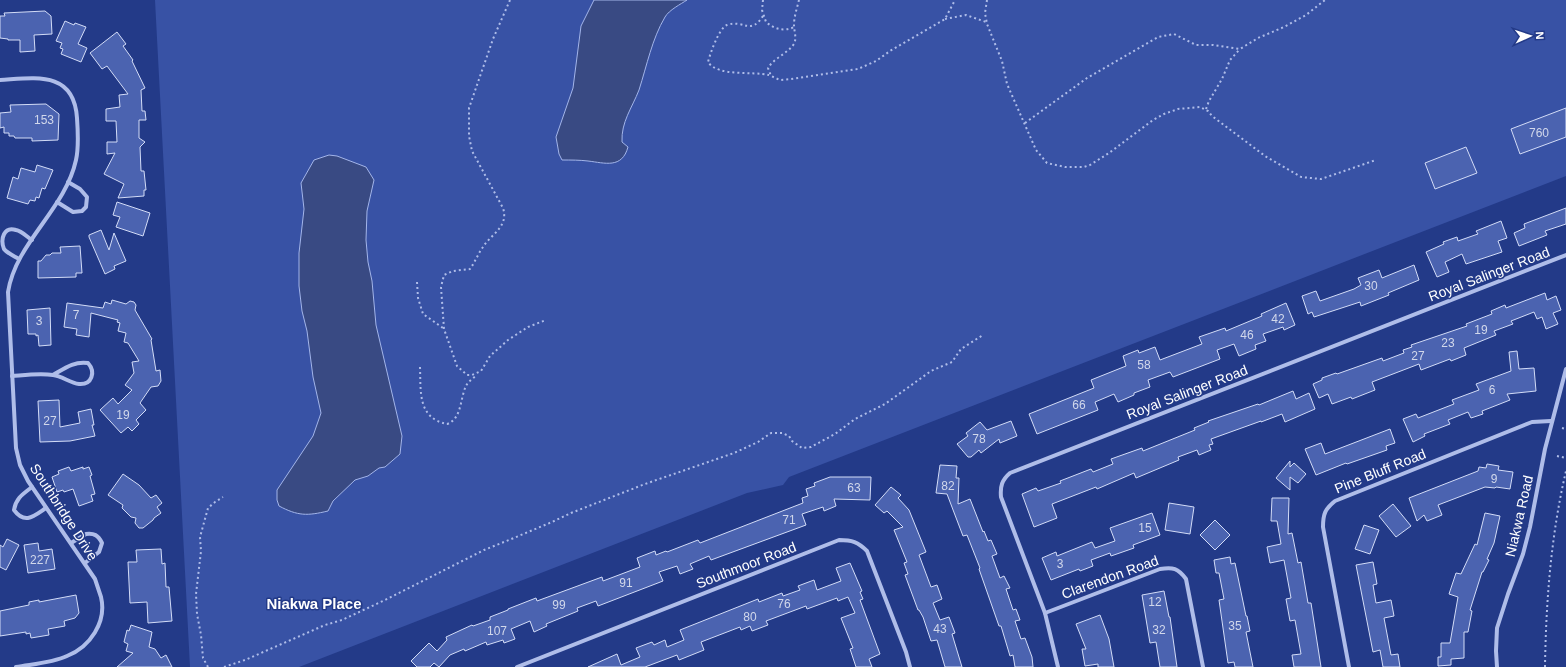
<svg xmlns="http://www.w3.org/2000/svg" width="1566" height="667" viewBox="0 0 1566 667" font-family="Helvetica,sans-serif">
<rect width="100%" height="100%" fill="#233a88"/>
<path fill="#3852a5" d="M155,0H1566V176L789,477L783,485L747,493L299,667H190Z"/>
<g fill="#394a83" stroke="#a3b5ea">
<path d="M594,0H687C681,4 669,10 665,17C652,39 647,65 639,90C632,108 621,122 622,142L628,147C622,169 605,163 588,161C580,160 571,160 562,160L559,154L556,137L573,88L581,26Z"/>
<path d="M329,155L337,156L366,167L374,180L367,211L366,240L368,262L372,281L376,325L402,436L400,454L385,467L379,468L368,476L355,480L333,501L328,511C307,516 298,516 279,506L277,500V490L313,436L321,413L313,377L307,331L302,311L299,286V253L304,209L301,183L314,160Z"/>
</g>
<g fill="#4b63b0" stroke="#d3dcf7">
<path d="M45,11L51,16L52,34L34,35L35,51L20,52V40H8V39L0,38V16H5L4,13Z"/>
<path d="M65,21L74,25L75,23L86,27L78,44L87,48L81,62L61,54L63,49L60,48L62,43L56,41Z"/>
<path d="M117,32L126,44L123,46L133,60L132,61L145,88L141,90L142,111H145L146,120H139V138L145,142L140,147L141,171H144L146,190H144V196L118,198L124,184L104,174L115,153L107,154V142H117L116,121H106V109L120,107L119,95L128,94L107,66L102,69L90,53Z"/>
<path d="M46,104L59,114L58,140L32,141V138H15L14,136H9V133H4V127L0,128V113L11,112L10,105Z"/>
<path d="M1566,108V137L1520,154L1511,129Z"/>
<path d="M1466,147L1477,173L1435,189L1425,163Z"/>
<path d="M37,165L53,170L45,189L42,188L39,198L36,197L35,201L30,200L28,204L7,198L13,177L18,179L21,168L35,172Z"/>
<path d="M117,202L150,213L143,236L116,227L120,217L113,215Z"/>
<path d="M1566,208V224L1545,231L1547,235L1519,246L1514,233L1525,228L1524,224Z"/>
<path d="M1501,221L1507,238L1498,241L1502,252L1466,264L1462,254L1445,262L1449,272L1437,277L1426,252L1444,244L1443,242L1457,237L1458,241L1478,234L1476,231Z"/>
<path d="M101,230L109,250L114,233L126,261L114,266L115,269L105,274L89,237V235Z"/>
<path d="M80,246L82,273H76V277L38,278V261H41L46,255H50L52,253H61L60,247Z"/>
<path d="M1414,265L1419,280L1388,293L1389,295L1361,306L1360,302L1314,317L1312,312L1308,314L1302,296L1316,291L1320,301L1354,289L1361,285L1358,278L1379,270L1382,278Z"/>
<path d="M1545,293L1547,300L1556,296L1561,310L1553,313L1558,324L1546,329L1542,317L1537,319L1534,312L1511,321L1513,324L1494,331L1496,335L1464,348L1466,355L1451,361L1450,359L1421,370L1419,364L1372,382L1375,390L1352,399L1351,397L1332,404L1328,394L1319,398L1313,384L1322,380V378L1336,373L1337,374L1382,358L1383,361L1404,353L1403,350L1412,347L1411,345L1467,326L1466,324L1492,314L1491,311L1505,305L1506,308Z"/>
<path d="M112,300L126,304L130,301L134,302L136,305L135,310L152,339L151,340L156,371L160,370L161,381L158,386L151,387L140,403L146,410L136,420L139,424L132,431L128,427L121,433L100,410L113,398L118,404L132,390L125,385L134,373L132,362L139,361L128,343L124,342L126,333L118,331L120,323L117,322L118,320L91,313L89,337L76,335L77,329L64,327L67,303L103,308L105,302L111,304Z"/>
<path d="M1286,303L1295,325L1284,330L1283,327L1263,334L1266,341L1255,345L1256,349L1239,356L1234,344L1217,350L1220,359L1173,377L1170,372L1148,380L1150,387L1134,393V395L1118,402L1114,394L1095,402L1098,410L1037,434L1029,414L1094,388L1091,380L1126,366L1123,356L1138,350L1139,353L1155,347L1160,360L1202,344L1199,337L1225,328L1226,331L1262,316L1261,314Z"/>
<path d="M50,308L51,345L39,346L38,335L36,336V334H28L27,310Z"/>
<path d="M1517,351L1519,369L1534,368L1536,391L1507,394L1510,400L1482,411L1483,414L1471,418L1468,412L1448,420L1450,424L1424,434L1425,436L1413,442L1403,419L1416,414L1418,418L1454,404L1452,400L1479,390L1476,384L1511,371L1509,352Z"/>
<path d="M1293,391L1296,399L1309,393L1315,409L1285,422L1282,414L1261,422V421L1211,439L1213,444L1209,445L1211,450L1199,455L1197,450L1178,457L1179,460L1136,478L1134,473L1097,489L1096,487L1052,504L1057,518L1034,527L1022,494L1036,488L1038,491L1061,483L1060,481L1091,469L1093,472L1113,464L1111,459L1142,448L1143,451L1195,430L1194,428L1209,422L1208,421L1258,404L1259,405Z"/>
<path d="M59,400L60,427L80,423L78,412L91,409L94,425H92L95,436L70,441L40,442L38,401Z"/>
<path d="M1011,421L1017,436L1000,443L999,439L981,453L979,450L971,457H968L957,444L968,436L966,433L980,422L987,430Z"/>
<path d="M1390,429L1395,443L1386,446L1387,450L1347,464L1346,463L1316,475L1305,449L1321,443L1325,454Z"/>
<path d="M1290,461V467L1294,463L1306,474L1298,483L1290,477V490L1276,478Z"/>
<path d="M1487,464L1499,466L1498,470L1513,472L1510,489L1496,487L1495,488L1485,487L1438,505L1442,515L1427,521L1424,515L1417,521L1409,498L1478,471L1479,467L1486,468Z"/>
<path d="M940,465L957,466L956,478H959L958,504L970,499L983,532L984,531L988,541L991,540L997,554L992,556L1000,578L1004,576L1010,588L1006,589L1013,610L1016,609L1020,620L1015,621L1021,639L1025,638L1032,657L1033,667H1015L1013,655L1010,656L1001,626H999L979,569L980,568L967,535L963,536L947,494L936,493Z"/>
<path d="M69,467L71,471L83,467V469L89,467L92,475L90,476L95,494L91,495L93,501L79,506L73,489L64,492L63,490L57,492L52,477L59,474L58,471Z"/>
<path d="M123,474L139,485L151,498L156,495L162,503L157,507L161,513L154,518L153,520L143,528H139L135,523L136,518L131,517L122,508L123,505L108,495Z"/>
<path d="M830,477H871L870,500L834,499L836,506L824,511L823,507L802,514L806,525L711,560L709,556L690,564L693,569L680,574L677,566L659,572L663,581L598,606L596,601L577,608L578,611L546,624L547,626L534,632L530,621L511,629L515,639L504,643L503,640L487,645L486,642L465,651L464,649L450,655L439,667L434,663L430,667H417L411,661L429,643L437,651L447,640L446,637L472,625L473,626L490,620V617L508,610V609L536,598L537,601L602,577L603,581L640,567L637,558L655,551L656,555L666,551L667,552L698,540L700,543L803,503L802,498L808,496L806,489L815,486L814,483Z"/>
<path d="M891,487L901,495L898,498L909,510L926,552L919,555L931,587L937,585L942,599L933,603L940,620L949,617L955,633L952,634L962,667H945L937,640L931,641L923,617L919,610H918L905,575L908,574L904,563L907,562L894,530L903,527L887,511L884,513L875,505Z"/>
<path d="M1272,498H1289L1288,534L1292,533L1298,563L1301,562L1308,603H1311L1321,667H1294L1292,655L1301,654L1295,620L1290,621L1286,599L1291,598L1284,560L1270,563L1267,547L1281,544L1277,521H1271Z"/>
<path d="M1169,503L1194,507L1190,534L1165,530Z"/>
<path d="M1393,504L1411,526L1396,537L1379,516Z"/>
<path d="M1152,513L1160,535L1133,545L1134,548L1111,556L1110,553L1091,560L1093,566L1080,571L1079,569L1051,580L1042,558L1056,552L1057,556L1092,542L1095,548L1115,541L1110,528Z"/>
<path d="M1485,513L1500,516L1494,543L1487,559L1489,560L1483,572H1482L1470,610L1472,611L1468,632H1464V658L1451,659V665L1438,666V657H1441V643H1450L1458,597L1449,594L1456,573L1461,574L1475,544L1477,545Z"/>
<path d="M1215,520L1230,535L1215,550L1200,535Z"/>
<path d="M1364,525L1379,530L1370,554L1355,549Z"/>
<path d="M7,539L19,545L6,570L0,567V545L3,547Z"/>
<path d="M38,543L39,551L52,549L55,569L28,573L24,545Z"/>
<path d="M161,549L162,564L165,563L166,587H169L172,621L148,623L147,602L130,603L128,562H137L136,550Z"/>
<path d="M1230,557L1231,564L1235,563L1246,616H1247L1250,631L1246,632L1253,667H1235L1234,662L1228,663L1219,600L1224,599L1219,573H1216L1214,560Z"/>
<path d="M1373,562L1377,584L1373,585L1376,603L1391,600L1394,616L1384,618L1391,655L1398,654L1400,667H1383L1380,650L1373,652L1356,565Z"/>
<path d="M850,563L862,591L860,592L863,599L860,600L880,654L869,659L872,667H856L850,649L853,648L841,618L855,613L848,597L838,601L837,598L807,609L806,606L766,621L768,625L752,631L750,626L741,630L740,627L701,642L704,650L679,660L677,655L645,667H588L617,654L621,665L640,657L636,648L652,642L654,645L665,640L667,647L684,640L680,630L758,599L759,602L782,593L783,596L800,590L798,586L814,580L817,590L841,581L836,568Z"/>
<path d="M1164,591L1169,617H1170L1177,667H1160L1156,642L1150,643L1142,595Z"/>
<path d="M76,595L79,613L75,618L64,621L65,626L48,629L49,635L31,638L30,633L26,634V632L0,636V611L29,605V602L39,600V602Z"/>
<path d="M1100,615L1109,639L1114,667H1098V664L1085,666L1082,649H1086L1076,624Z"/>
<path d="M131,625L152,632L149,647L155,649L161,658L166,655L172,667H117L133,653L126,651L128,644L124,642L127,630L129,631Z"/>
</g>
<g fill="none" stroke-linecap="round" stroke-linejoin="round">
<g stroke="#afbde9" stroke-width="2" stroke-dasharray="2 3" stroke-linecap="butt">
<path d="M510,0L493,39L469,108V136L472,151L503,208C509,227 491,234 483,247C478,254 475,262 470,269L453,271L444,275L441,287L444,329L457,366L467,375H472L481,371L490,356L508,340L528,327L546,320"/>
<path d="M763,0L762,10L766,22C774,29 784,32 794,27"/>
<path d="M799,0C797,8 794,17 794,25C794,31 797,38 794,44C787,54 774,58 768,68L771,76L780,80L791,79L858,69L876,61L890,51L945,19L955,0"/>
<path d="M987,0L985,13L987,24L1002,61L1007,84L1036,150L1047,163L1065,167H1084L1090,165L1109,153L1153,120L1164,114L1178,109L1200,107L1208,111L1212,116L1265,156L1301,177L1321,179L1376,160"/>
<path d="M763,16C750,36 744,19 727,25C719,28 710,54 708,62C718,77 752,71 769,75"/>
<path d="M945,19L966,15L986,22"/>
<path d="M1206,109L1209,101L1222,79L1230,60L1240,49"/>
<path d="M1025,123L1087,78L1158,37L1174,34L1196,45H1213L1240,49L1258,38L1284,27L1306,15L1325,0"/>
<path d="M417,282L418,298L423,314L443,328"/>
<path d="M420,367C421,391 417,418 447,424C462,419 460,398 466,386C468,382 473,378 477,375"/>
<path d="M1562,428L1566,429"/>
<path d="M1557,456L1566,458"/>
<path d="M208,667L203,658L201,635L197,614L196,594L201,551L200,537L208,508L215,502L223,497"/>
<path d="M224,667L245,660L325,625L342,620L385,600L484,550L509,540L552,522L571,513L645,484L734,453L758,442L771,433H782L789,436L792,441L802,448L811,447L835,434L855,419L885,404L931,371L952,362L961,349L983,335"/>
<path d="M1545,667C1546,601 1551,535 1566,471"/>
</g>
<g stroke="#afbde9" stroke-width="4">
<path d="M0,80C35,78 74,70 77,118C78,132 79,147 76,160C65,210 16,242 8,292L16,448L20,465L28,481L95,579C97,585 99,591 101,597C107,622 90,647 67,656C52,663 33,664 16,667"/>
<path d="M57,202L73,212L82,211L86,207L87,197L80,189L68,182"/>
<path d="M19,259C14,256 7,253 4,249C0,239 4,226 16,230C22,231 27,237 32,240"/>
<path d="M12,376C25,375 40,373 53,375C62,376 70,383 79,384C92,385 96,372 88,363C74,361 65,368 53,375"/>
<path d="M32,487C23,494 16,498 14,510C25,525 34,516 46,508"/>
<path d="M71,543L86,534C94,533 98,535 102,543L99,552L85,563"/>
<path d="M1045,613L1160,569C1173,567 1178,568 1186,579L1203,667"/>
<path d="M517,667L839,540C852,540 858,542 867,551L906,652L910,667"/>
<path d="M1058,667L1045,613L1001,497C1000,486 1002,480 1010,473L1566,255"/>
<path d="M1349,667L1323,527C1323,514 1325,509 1335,501L1532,422L1551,421"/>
<path d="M1497,667L1496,651L1497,628L1508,594L1523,554L1530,527L1545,449L1566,369"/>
</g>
</g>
<g text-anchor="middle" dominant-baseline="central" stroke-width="3" stroke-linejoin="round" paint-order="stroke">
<g font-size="12" fill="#d2d8eb">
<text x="44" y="120">153</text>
<text x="1539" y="133">760</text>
<text x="1371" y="286">30</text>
<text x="76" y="315">7</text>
<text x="1278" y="319">42</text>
<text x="39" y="321">3</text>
<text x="1481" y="330">19</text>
<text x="1247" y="335">46</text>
<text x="1448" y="343">23</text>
<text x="1418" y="356">27</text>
<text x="1144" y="365">58</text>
<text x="1492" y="390">6</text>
<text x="1079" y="405">66</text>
<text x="123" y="415">19</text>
<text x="50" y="421">27</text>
<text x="979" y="439">78</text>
<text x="1494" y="479">9</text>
<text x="948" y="486">82</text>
<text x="854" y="488">63</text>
<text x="789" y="520">71</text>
<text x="1145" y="528">15</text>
<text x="40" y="560">227</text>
<text x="1060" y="564">3</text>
<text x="626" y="583">91</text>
<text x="1155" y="602">12</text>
<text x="784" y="604">76</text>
<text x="559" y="605">99</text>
<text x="750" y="617">80</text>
<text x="1235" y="626">35</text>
<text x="940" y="629">43</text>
<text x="1159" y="630">32</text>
<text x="497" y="631">107</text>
</g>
<g font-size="14" fill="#fff" stroke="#233a88">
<text transform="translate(1489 274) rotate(-21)">Royal Salinger Road</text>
<text transform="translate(1187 392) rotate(-21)">Royal Salinger Road</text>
<text transform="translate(1380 471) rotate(-22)">Pine Bluff Road</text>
<text transform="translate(64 512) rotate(57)">Southbridge Drive</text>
<text transform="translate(1519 516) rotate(-77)">Niakwa Road</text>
<text transform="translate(746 565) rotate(-21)">Southmoor Road</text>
<text transform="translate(1110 577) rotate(-20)">Clarendon Road</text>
</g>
<g font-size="15" font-weight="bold" fill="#fff" stroke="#233a88">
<text x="314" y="603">Niakwa Place</text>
</g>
</g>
<g transform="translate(1530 36) rotate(87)" stroke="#233a88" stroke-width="3" paint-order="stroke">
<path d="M0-3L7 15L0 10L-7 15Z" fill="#ffffff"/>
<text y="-6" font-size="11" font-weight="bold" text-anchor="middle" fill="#ffffff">N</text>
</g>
</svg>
